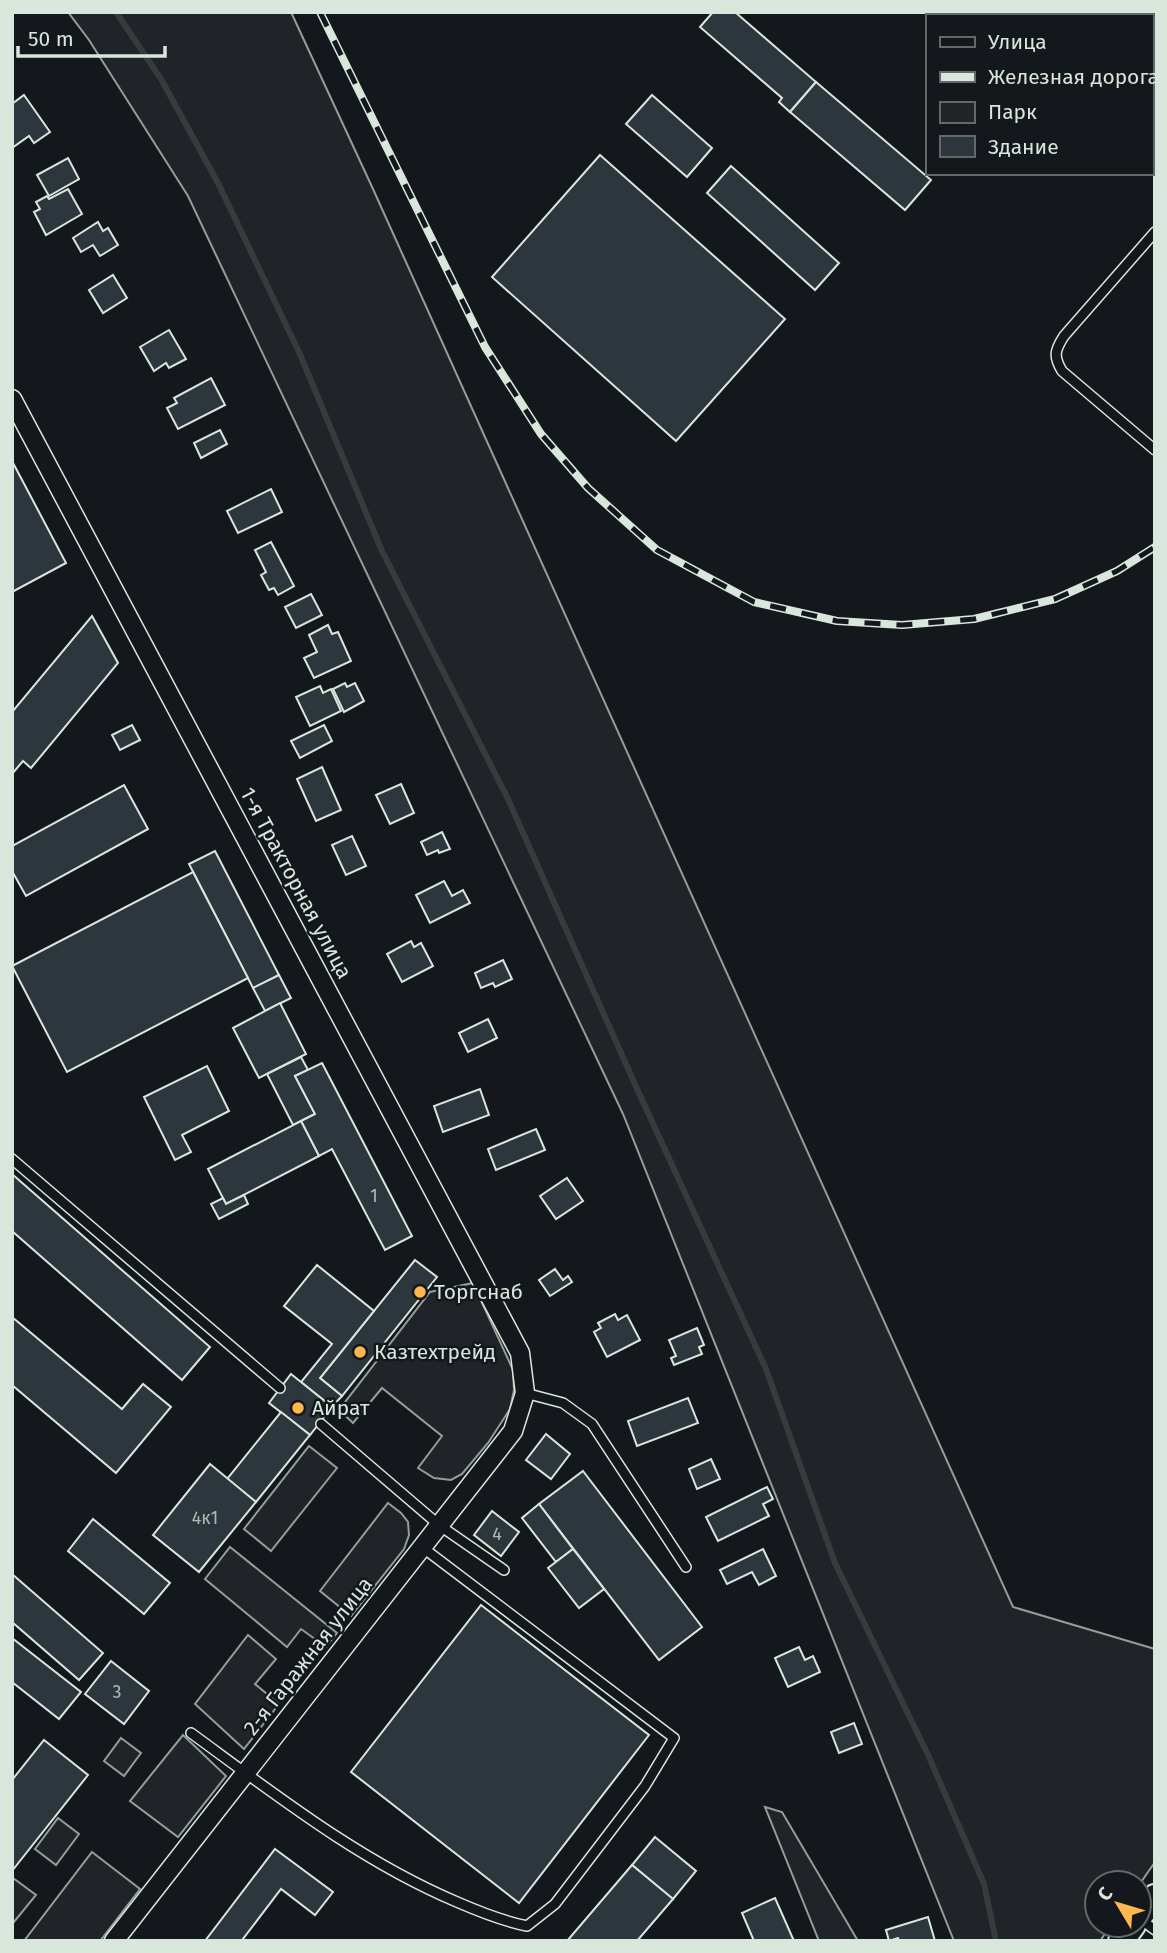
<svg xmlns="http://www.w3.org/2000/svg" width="1167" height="1953" viewBox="0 0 1167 1953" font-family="'Fira Sans',sans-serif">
<rect width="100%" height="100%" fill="#14181c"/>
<g fill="#202428" stroke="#939e99" stroke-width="2">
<path d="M68,12H291L373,189L1013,1607L1155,1649V1862L1139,1885V1883H1097V1925H1111L1100,1941H954L623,1114L188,196L89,40Z"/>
<path d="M473,1283L513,1370L514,1390L510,1409L488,1443L462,1474L451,1480L434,1478L418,1468L442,1436L382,1388L353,1423L339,1410L430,1292Z"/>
<path d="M309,1446L337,1468L271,1551L244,1529Z"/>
<path d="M388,1503L401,1513L408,1522L409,1535L404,1549L351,1616L320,1591Z"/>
<path d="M230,1547L337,1633L326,1647L301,1629L287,1647L205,1579Z"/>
<path d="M248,1635L276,1659L255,1684L279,1704L244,1749L195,1704Z"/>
<path d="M183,1735L226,1776L178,1837L130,1801Z"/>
<path d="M121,1738L141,1753L124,1776L104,1761Z"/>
<path d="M765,1807L782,1812L858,1941H819Z"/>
<path d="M58,1818L79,1834L56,1865L35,1849Z"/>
<path d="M92,1852L140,1889L100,1941H24Z"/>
<path d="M13,1878L36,1895L14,1922L12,1921Z"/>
</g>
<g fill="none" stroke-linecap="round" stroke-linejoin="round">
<path stroke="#363b3e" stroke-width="6" d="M116,12L161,79L218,183L299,352L382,551L508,799L638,1091L766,1369L835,1563L929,1757L984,1884L996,1941"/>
</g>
<g fill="#2c363c" stroke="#d8e6dc" stroke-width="2">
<path d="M713,12H735L816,82L790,112L779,102L782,98L700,27Z"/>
<path d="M989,12H1039L1036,16H993Z"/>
<path d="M816,82L931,180L905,210L790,112Z"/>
<path d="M24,95L50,132L34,143L29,136L12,148V104Z"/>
<path d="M652,95L712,148L687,177L626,124Z"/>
<path d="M600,155L785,319L676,441L492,277Z"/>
<path d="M68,158L79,179L49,196L37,175Z"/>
<path d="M731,166L839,263L815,290L707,193Z"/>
<path d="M68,189L82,214L46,235L34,212L40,209L36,202L47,196L49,199Z"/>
<path d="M98,222L103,231L108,228L118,245L100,256L93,245L81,252L73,238Z"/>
<path d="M113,275L127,298L103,313L89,290Z"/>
<path d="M169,330L186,359L169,368L166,363L154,371L140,347Z"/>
<path d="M211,378L225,405L178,429L167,408L177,403L174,398Z"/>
<path d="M220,430L227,444L201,458L194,443Z"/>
<path d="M12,461L66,563L12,592Z"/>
<path d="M271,489L282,512L238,533L227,511Z"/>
<path d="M271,542L294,586L278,595L274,588L269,590L261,575L266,572L255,550Z"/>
<path d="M311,594L322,615L296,628L285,607Z"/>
<path d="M92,616L118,663L31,768L23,761L12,774V712Z"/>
<path d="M328,625L332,634L338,632L351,661L314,678L304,658L317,652L309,635Z"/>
<path d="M345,683L347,687L355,683L364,701L344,712L333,689Z"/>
<path d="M320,686L323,693L331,689L341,711L310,726L296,697Z"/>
<path d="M132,725L140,740L120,750L112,735Z"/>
<path d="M324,725L332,741L300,758L291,741Z"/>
<path d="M322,767L341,810L316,821L297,779Z"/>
<path d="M401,784L414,813L390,824L376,795Z"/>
<path d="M124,785L148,829L26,896L12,871V846Z"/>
<path d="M442,832L450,849L439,853L438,850L427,855L421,842Z"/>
<path d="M352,836L366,866L346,875L332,845Z"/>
<path d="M215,851L279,975L253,988L189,864Z"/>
<path d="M193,872L248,978L67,1072L12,966Z"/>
<path d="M444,881L452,896L463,890L470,903L430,923L416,895Z"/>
<path d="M411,941L414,947L421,943L433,966L402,982L387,954Z"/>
<path d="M503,960L512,979L495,987L493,983L481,988L475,973Z"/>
<path d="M279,975L291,998L265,1011L253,988Z"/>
<path d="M280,1003L306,1054L259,1078L233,1028Z"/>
<path d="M488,1019L497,1038L468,1052L459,1033Z"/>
<path d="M301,1057L308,1070L295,1076L315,1114L293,1125L267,1074Z"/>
<path d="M322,1063L412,1236L385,1250L332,1149L319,1156L301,1121L315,1114L295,1076Z"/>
<path d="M207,1066L229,1111L182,1135L191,1152L175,1160L144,1097Z"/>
<path d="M480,1089L489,1115L443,1132L434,1106Z"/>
<path d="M301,1121L319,1156L226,1204L208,1169Z"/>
<path d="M536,1129L545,1150L496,1170L488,1149Z"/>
<path d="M12,1174L210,1347L182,1380L12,1231Z"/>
<path d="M567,1178L583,1201L556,1219L540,1196Z"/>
<path d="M244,1195L248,1204L219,1219L211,1204L223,1198L226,1204Z"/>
<path d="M415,1260L437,1277L342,1396L320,1378Z"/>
<path d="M317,1265L374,1311L320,1378L342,1396L332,1407L301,1382L332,1344L284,1306Z"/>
<path d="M555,1269L563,1280L568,1276L572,1282L550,1296L539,1280Z"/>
<path d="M615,1314L618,1320L627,1315L640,1340L607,1357L594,1332L601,1328L598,1323Z"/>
<path d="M12,1317L122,1409L143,1384L171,1407L116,1473L12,1385Z"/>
<path d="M697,1328L704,1345L699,1347L702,1354L674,1365L671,1358L676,1356L669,1340Z"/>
<path d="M291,1374L332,1407L310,1435L269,1403Z"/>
<path d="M688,1398L698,1423L637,1446L628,1421Z"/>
<path d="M281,1412L310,1435L256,1502L227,1479Z"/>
<path d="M546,1434L570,1454L551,1479L526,1460Z"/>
<path d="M711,1459L720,1479L697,1489L689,1469Z"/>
<path d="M210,1464L256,1502L199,1572L153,1535Z"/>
<path d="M583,1471L702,1627L659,1660L539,1504Z"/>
<path d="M767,1487L773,1499L763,1504L769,1516L718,1541L706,1517Z"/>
<path d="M539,1504L573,1549L556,1562L522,1518Z"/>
<path d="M492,1511L519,1532L501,1556L474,1535Z"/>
<path d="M93,1519L170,1583L144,1614L68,1551Z"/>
<path d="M573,1549L604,1589L579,1608L548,1568Z"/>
<path d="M763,1549L776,1576L759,1585L752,1572L727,1584L720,1570Z"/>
<path d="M12,1574L103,1653L79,1680L12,1622Z"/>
<path d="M481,1605L649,1735L519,1903L351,1772Z"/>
<path d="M12,1638L81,1692L59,1719L12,1682Z"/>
<path d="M799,1647L805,1660L813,1656L820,1672L788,1687L775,1658Z"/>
<path d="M111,1661L149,1691L124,1724L85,1694Z"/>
<path d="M854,1723L862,1744L839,1753L831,1732Z"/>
<path d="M44,1740L88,1775L12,1871V1780Z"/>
<path d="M655,1837L696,1871L673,1899L632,1865Z"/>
<path d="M275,1849L333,1892L315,1915L281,1889L243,1939L245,1941H205Z"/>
<path d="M632,1865L673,1899L637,1941H567Z"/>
<path d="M775,1898L794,1941H754L742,1913Z"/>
<path d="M928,1917L935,1941H899L898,1938L889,1941L886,1930Z"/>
</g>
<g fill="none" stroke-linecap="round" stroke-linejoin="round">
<g stroke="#d8e6dc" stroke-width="12">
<g id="lane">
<path d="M1155,232L1064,336C1055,350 1053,356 1062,371L1155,450"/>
<path d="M12,1159L280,1388"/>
<path d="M525,1393L563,1403L592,1424L686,1567"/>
<path d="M321,1424L439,1525L504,1570"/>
<path d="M191,1733C276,1795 360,1861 457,1902C480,1912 502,1921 527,1926L555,1904L645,1786L674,1738L422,1547"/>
<path d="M1139,1918L1155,1930"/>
</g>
</g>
<g stroke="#d8e6dc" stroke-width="21">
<path id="street" d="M12,399L520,1353L525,1393L513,1431L114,1941"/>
</g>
<g stroke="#d8e6dc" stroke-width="28">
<g id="secondary">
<path d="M1139,1917L1155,1897"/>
<path d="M1121,1941L1133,1925"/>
</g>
</g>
<use href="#lane" stroke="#14181c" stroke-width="9"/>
<use href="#street" stroke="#14181c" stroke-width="18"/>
<use href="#secondary" stroke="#14181c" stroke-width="24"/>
<g stroke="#d8e6dc" stroke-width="8">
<path id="rail" d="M320,12L485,347L541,434L588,488L657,550L754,602L837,621L902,625L974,619L1055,599L1117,571L1155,547"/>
</g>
<use href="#rail" stroke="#14181c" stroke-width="5" stroke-dasharray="16" stroke-linecap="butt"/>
</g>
<g fill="#ffb74d" stroke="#14181c" stroke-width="2.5">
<circle cx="420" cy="1292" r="7"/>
<circle cx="360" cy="1352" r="7"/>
<circle cx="298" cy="1408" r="7"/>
</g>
<g text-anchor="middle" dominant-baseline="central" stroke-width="5" stroke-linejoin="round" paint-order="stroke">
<g font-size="18" fill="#adbab4">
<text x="374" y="1196">1</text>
<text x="205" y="1518">4к1</text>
<text x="497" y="1534">4</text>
<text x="117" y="1692">3</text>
</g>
<g font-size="21" fill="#d8e6dc" stroke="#14181c">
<text transform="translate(296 883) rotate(62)">1-я Тракторная улица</text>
<text transform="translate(308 1656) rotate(-52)">2-я Гаражная улица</text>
</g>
<g font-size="21" fill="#d8e6dc" stroke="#14181c" text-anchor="start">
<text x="434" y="1292">Торгснаб</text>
<text x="374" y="1352">Казтехтрейд</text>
<text x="312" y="1408">Айрат</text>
</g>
</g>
<rect width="1167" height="1953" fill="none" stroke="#d8e6dc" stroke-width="28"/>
<rect x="926" y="14" width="228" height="161" fill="#14181c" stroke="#626a69" stroke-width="2"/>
<rect x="940" y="37" width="35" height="10" fill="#14181c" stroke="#626a69" stroke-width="2"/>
<text x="988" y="49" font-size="21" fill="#d8e6dc">Улица</text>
<rect x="940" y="72" width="35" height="10" fill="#d8e6dc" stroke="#626a69" stroke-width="2"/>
<text x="988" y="84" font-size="21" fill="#d8e6dc">Железная дорога</text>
<rect x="940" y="102" width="35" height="21" fill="#202428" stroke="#626a69" stroke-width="2"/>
<text x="988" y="119" font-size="21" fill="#d8e6dc">Парк</text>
<rect x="940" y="136" width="35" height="21" fill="#2c363c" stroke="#626a69" stroke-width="2"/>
<text x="988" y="154" font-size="21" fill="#d8e6dc">Здание</text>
<g transform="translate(1118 1904) rotate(308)"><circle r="33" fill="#14181c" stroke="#626a69" stroke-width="2"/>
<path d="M0-5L12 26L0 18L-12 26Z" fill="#ffb74d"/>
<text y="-10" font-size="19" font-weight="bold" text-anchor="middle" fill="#d8e6dc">С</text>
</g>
<path d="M18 46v10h147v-10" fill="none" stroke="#d8e6dc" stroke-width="3.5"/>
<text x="28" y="46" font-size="21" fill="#d8e6dc" stroke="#14181c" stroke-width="5" paint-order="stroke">50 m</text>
</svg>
